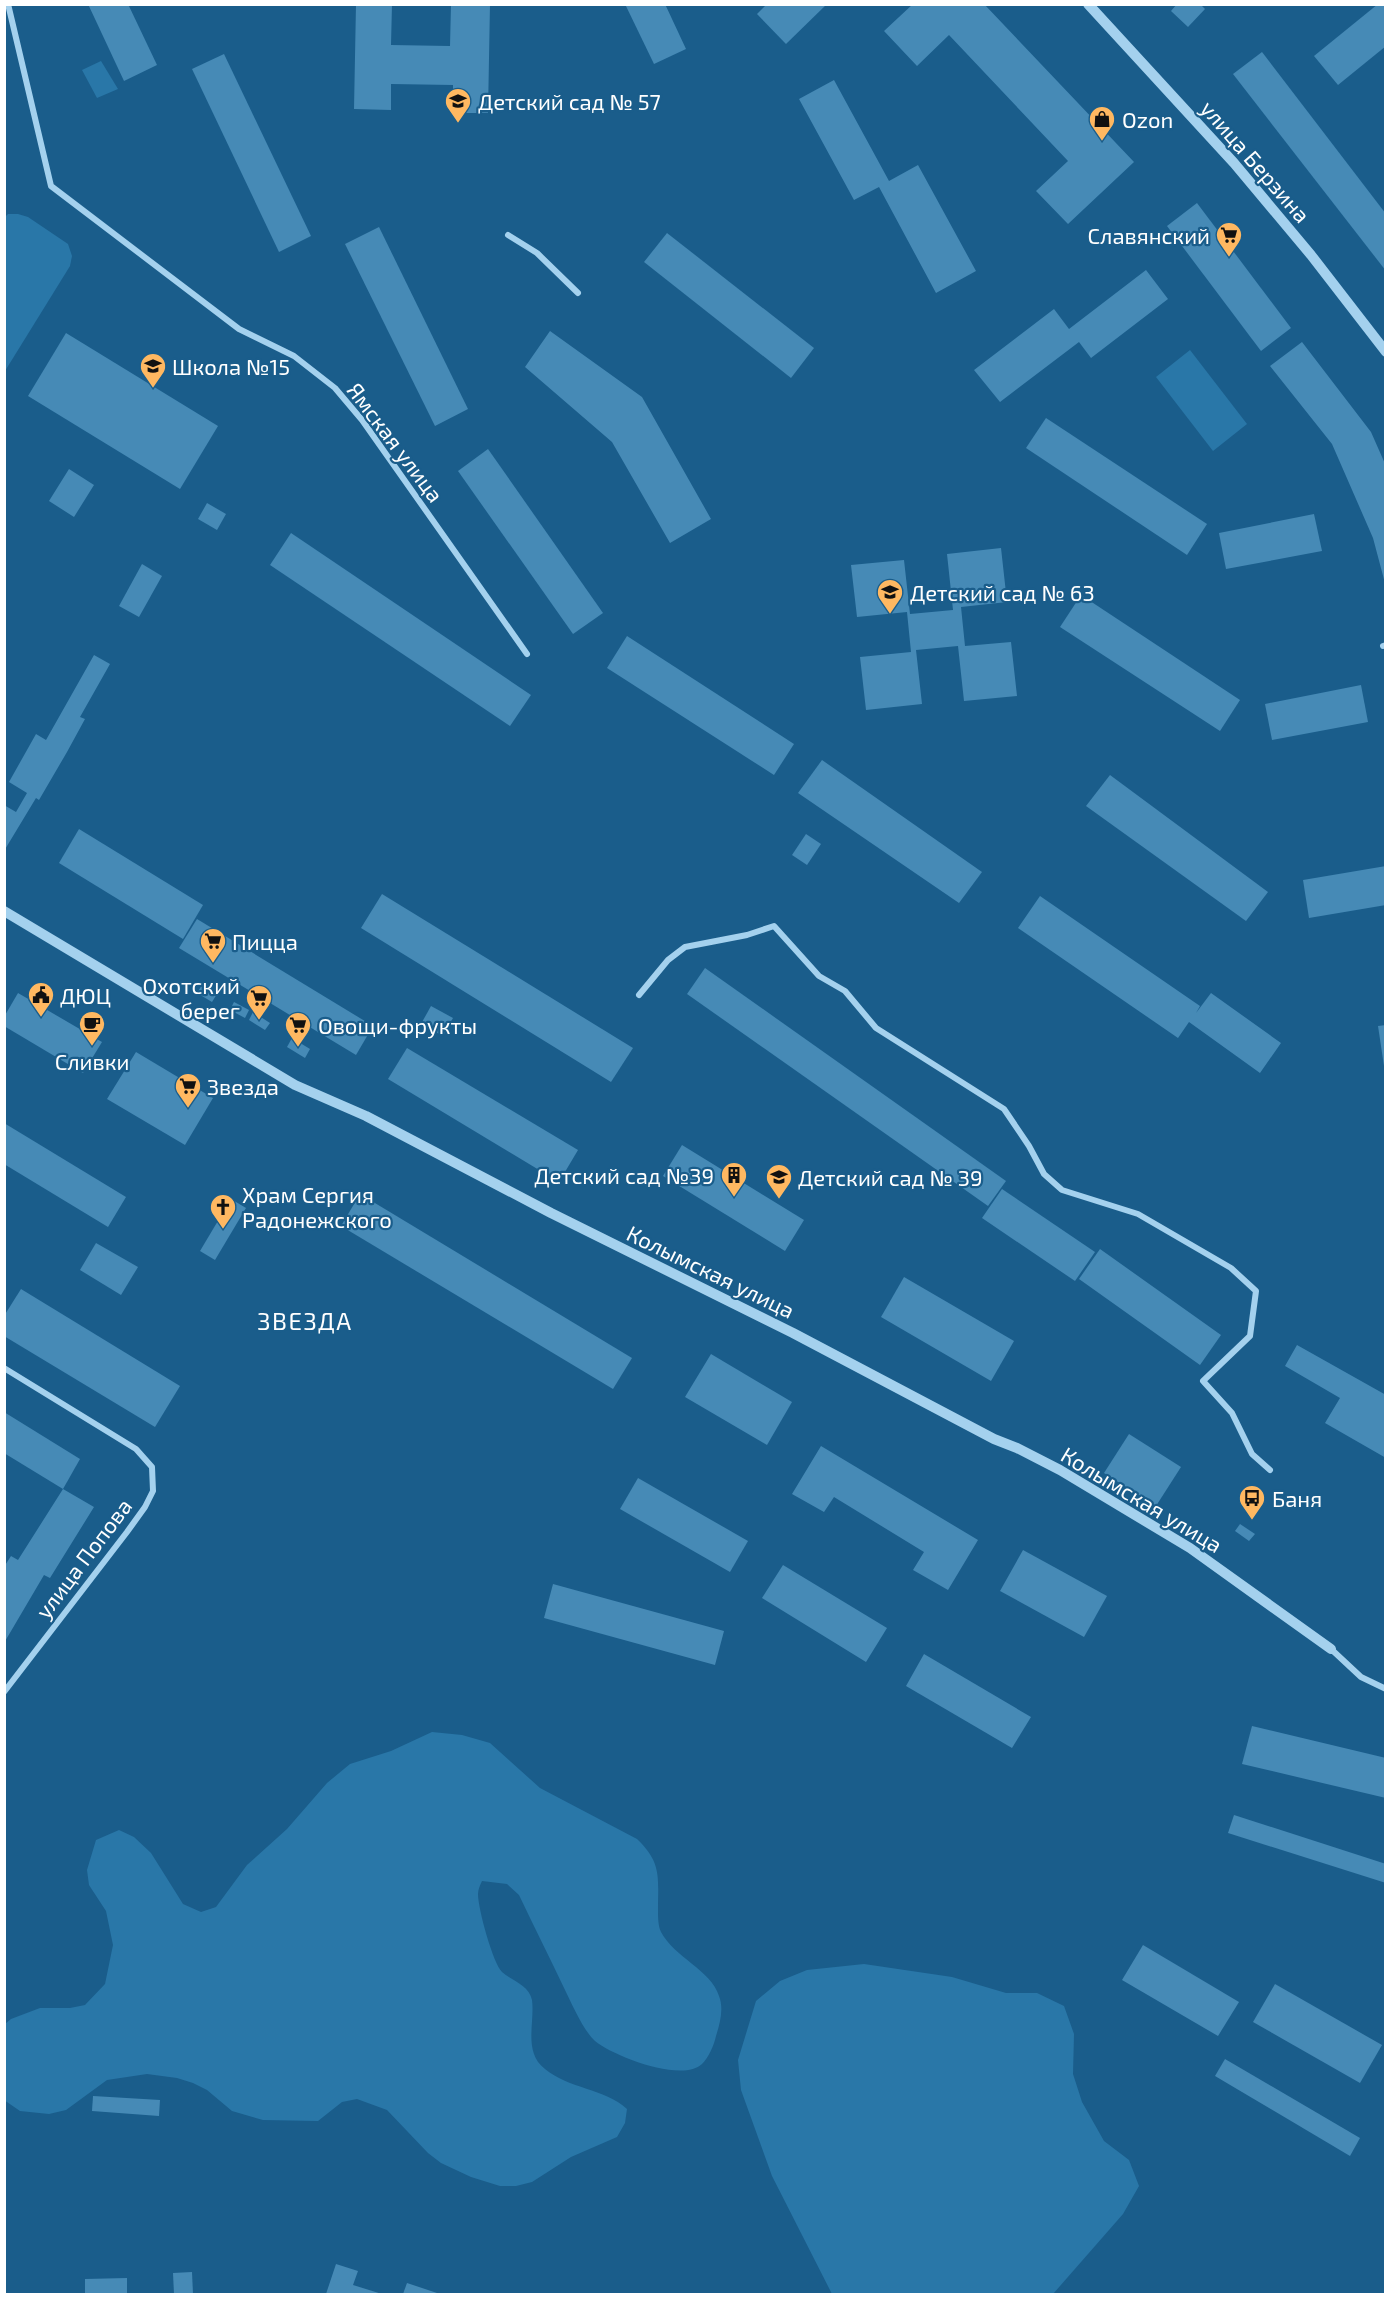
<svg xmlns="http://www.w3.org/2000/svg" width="1390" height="2299" viewBox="0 0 1390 2299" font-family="'Exo 2',sans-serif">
<rect width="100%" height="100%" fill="#1a5d8b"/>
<g fill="#2977a8">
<path d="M101,61L118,89L97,98L82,70Z"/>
<path d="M8,214H18L28,217L68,244L72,256L70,266L5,371L4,218Z"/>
<path d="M1190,350L1247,424L1213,451L1156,377Z"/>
<path d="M432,1732L462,1735L490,1743L540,1788L637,1839C662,1863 658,1877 658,1910C658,1916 658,1926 661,1932C674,1957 711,1970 719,1996C724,2009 720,2023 716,2036C714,2045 709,2057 702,2064C682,2083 613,2056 595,2041C583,2030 572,2004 565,1990C550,1958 534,1927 519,1895L507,1884L482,1881C480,1885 478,1890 478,1894C478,1909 493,1963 502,1972C512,1981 529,1985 532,2000C535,2023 523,2052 545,2069C569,2089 604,2088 627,2109L625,2123L617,2137L571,2157L532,2182L516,2186H500L471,2177L441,2163L428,2153L387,2110L357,2099L342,2102L318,2121L263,2120L232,2111L207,2090L193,2083L177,2078L147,2074L107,2080L66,2110L49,2114L20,2111L4,2100L5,2024L11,2019L40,2008H70L85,2005L105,1984L113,1945L106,1911L89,1885L87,1870L96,1840L119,1830L134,1837L151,1853L183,1904L201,1912L216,1907L247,1865L287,1829L327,1783L350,1764L391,1751Z"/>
<path d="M864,1964L952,1977L1006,1993H1037L1064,2006L1074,2034L1073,2074L1082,2102L1104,2141L1129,2160L1139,2186L1123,2214L1053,2294H832L772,2176L741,2090L738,2060L756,2001L780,1981L807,1970Z"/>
</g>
<g fill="#468ab6">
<path d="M88,4H128L157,65L124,81Z"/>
<path d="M356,4H392L391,45L450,46L451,4H490L488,113H453V85L391,84V110L354,109Z"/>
<path d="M625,4H665L686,49L654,64Z"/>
<path d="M767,4H827L786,44L757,14Z"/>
<path d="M913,4H984L1134,162L1068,224L1036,191L1068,161L949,35L917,66L884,31Z"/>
<path d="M1177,4H1200L1205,9L1188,27L1171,11Z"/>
<path d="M1378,4H1386V46L1338,85L1314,56Z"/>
<path d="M1262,52L1386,214V271L1233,74Z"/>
<path d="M224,54L311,236L279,252L192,69Z"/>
<path d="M834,80L889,181L918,165L976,271L936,293L879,187L854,200L799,99Z"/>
<path d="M1197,203L1291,328L1261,351L1167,226Z"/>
<path d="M379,227L468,409L435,426L345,244Z"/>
<path d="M667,233L814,348L791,378L644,262Z"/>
<path d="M1146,270L1168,299L1091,358L1079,342L1000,402L974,370L1054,309L1069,329Z"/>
<path d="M550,331L642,397L711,519L670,543L612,442L525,367Z"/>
<path d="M66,333L218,426L180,489L28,396Z"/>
<path d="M1302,342L1371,432L1386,466V587L1373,538L1332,444L1270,366Z"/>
<path d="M1046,418L1207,524L1187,555L1026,448Z"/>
<path d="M488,449L603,613L573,634L458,471Z"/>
<path d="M69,469L94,485L74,517L49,501Z"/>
<path d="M207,503L226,514L217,530L198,519Z"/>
<path d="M1314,514L1322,551L1226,569L1219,533Z"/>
<path d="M291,533L531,695L510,726L270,565Z"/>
<path d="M1001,548L1007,602L961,607L965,646L1011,642L1017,696L964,701L958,646L916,650L922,704L866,710L860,657L911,652L907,612L857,617L851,565L904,560L910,614L953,610L947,554Z"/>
<path d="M142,564L162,576L139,617L119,606Z"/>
<path d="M1081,595L1240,700L1220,731L1060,627Z"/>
<path d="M627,636L794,744L774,775L607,668Z"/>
<path d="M94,655L110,664L80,717L85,719L67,752L39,800L36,798L4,851V805L16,812L27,793L9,782L36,734L46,740Z"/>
<path d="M1361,685L1368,722L1272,740L1265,704Z"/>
<path d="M822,760L982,872L959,903L798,793Z"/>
<path d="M1110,775L1268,892L1246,921L1086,806Z"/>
<path d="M79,829L203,905L183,939L59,863Z"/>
<path d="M806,834L821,844L807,865L792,855Z"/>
<path d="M1386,866V905L1309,918L1303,880Z"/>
<path d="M382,894L633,1048L611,1082L361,928Z"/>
<path d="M1040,896L1200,1006L1196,1013L1211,993L1281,1043L1260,1073L1189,1022L1178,1038L1018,928Z"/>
<path d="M197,919L373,1026L356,1055L179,948Z"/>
<path d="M705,968L1006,1181L988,1206L687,994Z"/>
<path d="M202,985L217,994L212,1002L197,993Z"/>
<path d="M18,993L102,1042L83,1073L4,1026V1017Z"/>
<path d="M234,1002L249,1010L245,1018L230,1010Z"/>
<path d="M431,1006L453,1018L443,1036L421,1024Z"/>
<path d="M253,1012L270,1023L265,1030L249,1020Z"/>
<path d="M1386,1025V1066H1384L1378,1026Z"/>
<path d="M292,1038L310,1049L305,1058L287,1047Z"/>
<path d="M407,1048L578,1150L559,1182L388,1079Z"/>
<path d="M136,1052L213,1098L185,1145L107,1099Z"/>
<path d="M4,1123L126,1197L108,1227L4,1164Z"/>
<path d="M682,1145L804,1220L785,1251L663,1176Z"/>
<path d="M1002,1189L1095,1252L1075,1281L982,1218Z"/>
<path d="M360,1194L632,1358L613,1389L341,1226Z"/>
<path d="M231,1199L246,1208L215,1260L200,1251Z"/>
<path d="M96,1243L138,1267L121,1295L80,1270Z"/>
<path d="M1100,1249L1221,1335L1200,1365L1079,1279Z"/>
<path d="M904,1277L1014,1341L991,1381L881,1317Z"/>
<path d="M21,1289L180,1386L155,1427L4,1336V1316Z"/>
<path d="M1297,1345L1386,1395V1458L1325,1423L1340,1398L1285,1366Z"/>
<path d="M711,1354L792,1402L767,1445L685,1397Z"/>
<path d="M4,1412L80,1459L63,1489L4,1453Z"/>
<path d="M1129,1434L1181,1467L1156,1506L1104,1473Z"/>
<path d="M821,1446L978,1540L948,1590L913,1570L924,1552L834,1497L824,1512L792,1494Z"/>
<path d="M638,1478L748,1541L730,1572L620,1509Z"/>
<path d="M63,1489L94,1507L50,1578L44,1575L4,1643V1567L11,1556L18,1560Z"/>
<path d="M1240,1524L1255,1534L1249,1541L1235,1531Z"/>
<path d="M1023,1550L1107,1596L1084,1637L1000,1591Z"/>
<path d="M783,1565L887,1628L866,1662L762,1598Z"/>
<path d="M553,1584L724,1631L715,1665L544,1618Z"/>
<path d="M924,1654L1031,1717L1012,1748L906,1686Z"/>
<path d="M1252,1726L1386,1758V1798L1242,1764Z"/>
<path d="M1234,1815L1386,1864V1883L1228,1833Z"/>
<path d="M1143,1945L1239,2002L1218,2036L1122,1980Z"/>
<path d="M1275,1984L1382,2045L1360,2083L1253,2022Z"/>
<path d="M1225,2059L1360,2138L1350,2156L1215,2076Z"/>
<path d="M93,2096L160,2100L159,2116L92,2111Z"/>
<path d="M336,2264L358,2271L353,2285L382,2294H326Z"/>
<path d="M192,2272L193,2294H174L173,2273Z"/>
<path d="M127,2278V2294H85V2279Z"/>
<path d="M407,2283L440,2294H403Z"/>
</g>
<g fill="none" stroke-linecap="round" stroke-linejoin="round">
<g stroke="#a4d1ee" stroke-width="6">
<path d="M8,4L51,186L239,329L294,356L335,388L362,420L527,654"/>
<path d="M508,235L537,253L578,293"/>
<path d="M1383,646L1386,645"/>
<path d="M639,995L668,960L685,947L747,935L774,926L819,976L845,991L876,1028L1004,1109L1029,1146L1044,1174L1062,1190L1138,1214L1231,1268L1256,1291L1250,1336L1203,1381L1232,1413L1252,1454L1270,1470"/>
<path d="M4,1368L136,1449L152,1467L153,1491L145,1507L127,1532L4,1692"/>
<path d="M1331,1649L1361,1677L1386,1689"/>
</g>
<g stroke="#a4d1ee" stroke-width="10">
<path d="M1088,4L1234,163L1311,255L1386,352"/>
<path d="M4,911L295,1085L366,1116L551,1213L793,1333L994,1439L1017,1448L1060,1470L1190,1548L1331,1649"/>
</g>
</g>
<defs>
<g id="school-pin" transform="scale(1.35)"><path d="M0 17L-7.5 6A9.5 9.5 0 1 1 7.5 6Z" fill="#ffb861" stroke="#1a5d8b"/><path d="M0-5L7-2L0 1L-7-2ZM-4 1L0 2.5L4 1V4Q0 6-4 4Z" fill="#111"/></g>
<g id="shop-pin" transform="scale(1.35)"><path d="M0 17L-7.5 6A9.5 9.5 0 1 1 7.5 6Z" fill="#ffb861" stroke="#1a5d8b"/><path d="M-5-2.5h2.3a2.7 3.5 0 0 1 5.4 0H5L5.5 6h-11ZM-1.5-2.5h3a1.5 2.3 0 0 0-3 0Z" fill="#111"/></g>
<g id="supermarket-pin" transform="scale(1.35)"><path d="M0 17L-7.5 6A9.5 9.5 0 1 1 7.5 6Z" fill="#ffb861" stroke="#1a5d8b"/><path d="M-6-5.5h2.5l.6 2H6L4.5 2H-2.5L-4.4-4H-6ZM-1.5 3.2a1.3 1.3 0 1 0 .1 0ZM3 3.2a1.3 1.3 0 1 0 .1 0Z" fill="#111"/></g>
<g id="civic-pin" transform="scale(1.35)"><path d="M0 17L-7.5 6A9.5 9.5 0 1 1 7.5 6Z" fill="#ffb861" stroke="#1a5d8b"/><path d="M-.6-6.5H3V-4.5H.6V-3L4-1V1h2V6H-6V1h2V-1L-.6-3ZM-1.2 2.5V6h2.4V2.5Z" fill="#111"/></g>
<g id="cafe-pin" transform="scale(1.35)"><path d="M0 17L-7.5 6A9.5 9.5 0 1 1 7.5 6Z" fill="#ffb861" stroke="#1a5d8b"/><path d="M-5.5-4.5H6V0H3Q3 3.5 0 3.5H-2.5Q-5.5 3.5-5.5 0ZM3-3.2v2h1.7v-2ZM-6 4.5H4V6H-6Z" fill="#111"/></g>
<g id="building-pin" transform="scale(1.35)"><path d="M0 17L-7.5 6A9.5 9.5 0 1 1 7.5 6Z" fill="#ffb861" stroke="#1a5d8b"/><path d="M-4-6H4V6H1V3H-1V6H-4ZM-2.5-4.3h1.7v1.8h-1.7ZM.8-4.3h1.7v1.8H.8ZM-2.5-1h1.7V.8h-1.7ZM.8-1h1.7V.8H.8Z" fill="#111"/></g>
<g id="church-pin" transform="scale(1.35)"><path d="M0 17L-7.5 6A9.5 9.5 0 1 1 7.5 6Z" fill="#ffb861" stroke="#1a5d8b"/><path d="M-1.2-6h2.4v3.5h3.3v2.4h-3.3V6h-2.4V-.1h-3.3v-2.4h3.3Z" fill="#111"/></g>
<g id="bus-pin" transform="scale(1.35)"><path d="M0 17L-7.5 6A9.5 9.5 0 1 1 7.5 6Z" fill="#ffb861" stroke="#1a5d8b"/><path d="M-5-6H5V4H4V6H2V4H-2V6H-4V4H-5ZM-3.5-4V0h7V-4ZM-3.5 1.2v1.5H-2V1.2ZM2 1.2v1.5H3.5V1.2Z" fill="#111"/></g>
</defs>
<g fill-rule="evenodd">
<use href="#school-pin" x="458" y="101"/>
<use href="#shop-pin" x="1102" y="119"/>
<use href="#supermarket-pin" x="1229" y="235"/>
<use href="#school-pin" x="153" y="366"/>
<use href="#school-pin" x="890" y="592"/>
<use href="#supermarket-pin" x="213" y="941"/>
<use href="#civic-pin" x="41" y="995"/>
<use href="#supermarket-pin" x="259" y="998"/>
<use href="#cafe-pin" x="92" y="1024"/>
<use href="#supermarket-pin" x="298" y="1025"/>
<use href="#supermarket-pin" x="188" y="1086"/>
<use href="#building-pin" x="734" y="1175"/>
<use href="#school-pin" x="779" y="1177"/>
<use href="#church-pin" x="223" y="1207"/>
<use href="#bus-pin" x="1252" y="1498"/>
</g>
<g text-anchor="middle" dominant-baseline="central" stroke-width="4.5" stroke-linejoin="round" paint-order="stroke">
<g font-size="22" fill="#fff" stroke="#1a5d8b" text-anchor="start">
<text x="478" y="101">Детский сад № 57</text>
<text x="1122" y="119">Ozon</text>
<text x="1210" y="235" text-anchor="end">Славянский</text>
<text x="172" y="366">Школа №15</text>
<text x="910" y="592">Детский сад № 63</text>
<text x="232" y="941">Пицца</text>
<text x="240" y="985" text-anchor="end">Охотский<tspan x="240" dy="25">берег</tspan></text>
<text x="60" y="995">ДЮЦ</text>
<text x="318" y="1025">Овощи-фрукты</text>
<text x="92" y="1061" text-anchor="middle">Сливки</text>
<text x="207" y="1086">Звезда</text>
<text x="714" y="1175" text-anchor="end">Детский сад №39</text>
<text x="798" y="1177">Детский сад № 39</text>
<text x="242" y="1194">Храм Сергия<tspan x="242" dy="25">Радонежского</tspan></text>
<text x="1272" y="1498">Баня</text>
</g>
<g font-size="22" fill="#fff" stroke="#1a5d8b">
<text transform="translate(1256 161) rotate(49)">улица Берзина</text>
<text transform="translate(396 442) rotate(53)">Ямская улица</text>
<text transform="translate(711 1271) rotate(26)">Колымская улица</text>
<text transform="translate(1142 1499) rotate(31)">Колымская улица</text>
<text transform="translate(83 1558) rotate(-53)">улица Попова</text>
</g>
<g font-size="24" letter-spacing="1.5" fill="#fff" stroke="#1a5d8b">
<text x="305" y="1320">ЗВЕЗДА</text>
</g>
</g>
<rect width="1390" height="2299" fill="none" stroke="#ffffff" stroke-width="12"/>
</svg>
